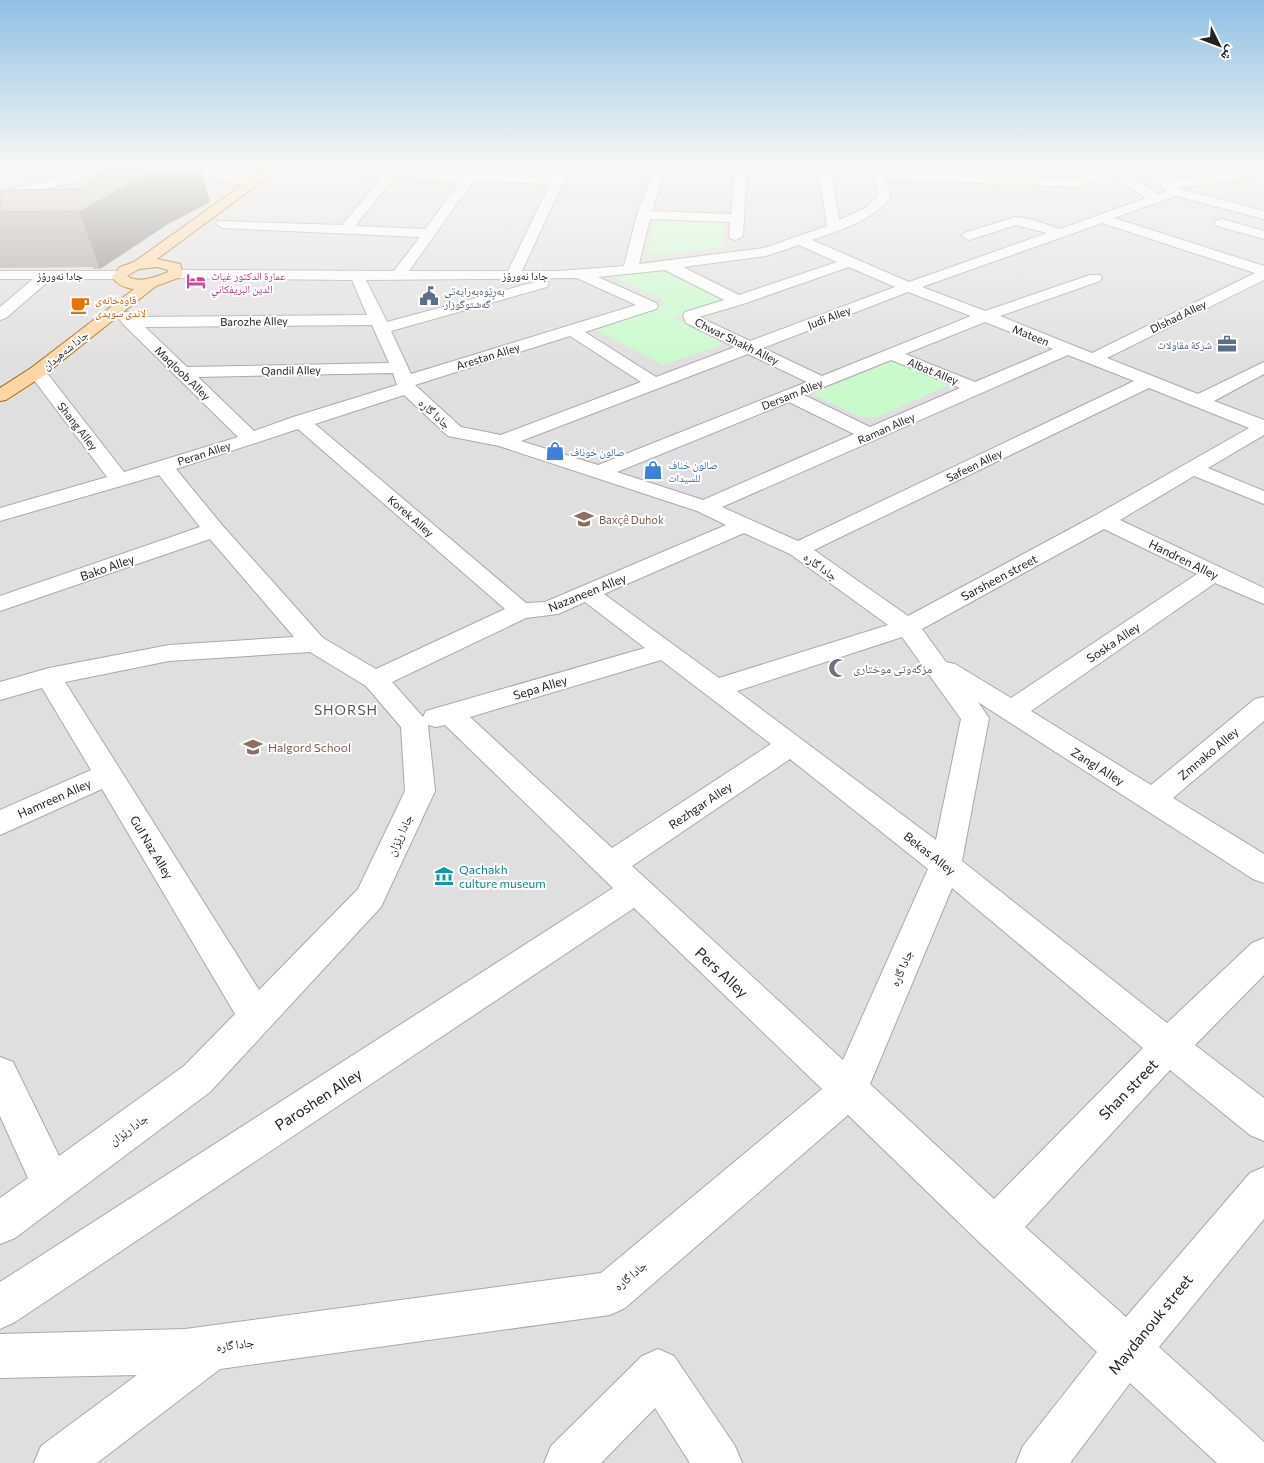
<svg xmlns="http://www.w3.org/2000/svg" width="1264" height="1463" viewBox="0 0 1264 1463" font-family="Commissioner,'Noto Naskh Arabic',sans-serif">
<rect width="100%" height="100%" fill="#f2efe9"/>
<rect fill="#e0dfdf" x="0" y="165" width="1264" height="1298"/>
<g fill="#c8facc">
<path d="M655,219L724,221L723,247L646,256Z"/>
<path d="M667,271L726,300L673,317L724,344L663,365L592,328L661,306L663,303L661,299L611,276Z"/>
<path d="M895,360L951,384L878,417H862L812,394Z"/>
</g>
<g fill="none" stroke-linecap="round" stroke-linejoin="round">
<g stroke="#a9a9a9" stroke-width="2">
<g id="minor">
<path d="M112,165H134L132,167L0,200V192Z"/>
<path d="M172,165H193L257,181L259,184L253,188L174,167Z"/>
<path d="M559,165L570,167L522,271H559L624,266L637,215L655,165H667L652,211L731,214L735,165H747L743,236L736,240L731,239L729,236L730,222L650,219L639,264L764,248L827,226L818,165H830L839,220L867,207L879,195L868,165H880L882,172L1075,179L1088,173L1086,165H1100L1121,170L1158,194L1166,191L1135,165H1149L1169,181L1264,168V176L1177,188L1264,211V219L1176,196L1114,218L1264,266V280L1107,358L1198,394L1264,362V374L1214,401L1264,420V435L1208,468L1264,491V504L1194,476L1120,520L1264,588V604L1215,583L1031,711L1151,785L1255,699L1264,697V721L1173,798L1264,854V883L1253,879L978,702L989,718L962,861L1167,1023L1252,943L1264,938V975L1195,1045L1264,1098V1141L1250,1135L1170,1070L1025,1227L1126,1317L1250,1173L1264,1167V1219L1159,1347L1264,1442V1463H1217L1130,1383L1070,1463H1016L1023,1446L1097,1352L980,1243L848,1115L625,1308L610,1315L220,1369L97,1463H34L41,1446L137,1375L0,1378V1334L185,1329L601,1273L822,1089L634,908L15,1322L0,1329V1282L613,888L445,725L436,727L428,725L435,791L381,907L210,1092L15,1238L0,1244V1198L28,1178L0,1116V1057L13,1062L59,1156L184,1066L235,1014L102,789L0,835V810L91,770L42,688L0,700V682L49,668L169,645L294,637L210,539L0,611V596L200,527L159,475L0,521V508L107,477L28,372L31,368L37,367L43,368L124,472L238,437L124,325L116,315L118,312H130L135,317L367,315L352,280L176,278L171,277L169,274L171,271L176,270L394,271L420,237L223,228L216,224L218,221L342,225L382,177L287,172L285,170L291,166L553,177ZM1099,172L1113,176L1146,198L1060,229L1030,219L1015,217L964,233L962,236L969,240L1016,225L1047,233L909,282L812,240C840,230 873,221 891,196L885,179L1077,187L1098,178ZM394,178L461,181L425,229L355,226ZM473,181L550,184L508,271H409ZM1102,223L1255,273L1092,353L1000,316L1100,281L1102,278L1100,275H1090L985,311L922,287ZM799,245L837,262L739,295L683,267L766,256ZM849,267L895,287L750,341L699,317L743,304ZM665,270L724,300L685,312L683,315L686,323L735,347L656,377L585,332L656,309L658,306L656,303L598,277ZM577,278L636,305L411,374L391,331L547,287L549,284L547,281L542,280L387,322L366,280ZM908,292L971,316L822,376L763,348ZM985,322L1053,349L975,382L905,354ZM372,325L389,363L187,367L145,327ZM570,336L641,382L501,435L461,427L415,385ZM748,354L807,382L598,465L521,441ZM1068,355L1134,381L798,541L722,507ZM891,360L960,388L870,427L804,395ZM393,373L397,385L293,417L254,431L198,377ZM1149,388L1249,428L1096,515L908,616L814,550ZM404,395L448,436L499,446L697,511L726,525L545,602L526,603L315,424ZM789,402L854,434L703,500L617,472ZM298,429L505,609L376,669L323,638L222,525L176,469ZM1104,529L1197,574L1011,698L955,664L946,662L922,629ZM744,533L790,554L888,625L719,678L604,594ZM585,602L645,648L426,711L423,717L392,682L526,618L558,614ZM902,637L961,719L936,840L737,691ZM310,652L366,686L401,727L405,791L358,889L259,990L65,682L169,661ZM661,660L771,744L612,848L470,717ZM790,759L928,869L843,1060L632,866ZM952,888L1143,1048L994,1199L870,1084Z"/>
<path d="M1222,219L1264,231V239L1217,226L1215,223L1217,220Z"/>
<path d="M0,271H119L124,272L126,275L124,278L119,279H51L6,318L0,320V307L33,279H0Z"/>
<path d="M658,1349L674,1356L735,1446L742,1463H690L655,1408L601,1463H544L551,1446L642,1356Z"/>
</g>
</g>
<g stroke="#a06b00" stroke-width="2">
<path id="major" d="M270,165H284L157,259L180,264L183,274L181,277L156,286L43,376L6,400L0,401V388L31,368L134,289C125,288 117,285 112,277L120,267L134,262ZM157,267L168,270V272C156,277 139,284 127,276L139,269Z"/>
</g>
<use href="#minor" fill="#fff" fill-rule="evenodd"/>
<use href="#major" fill="#fcd6a4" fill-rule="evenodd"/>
</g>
<path fill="#aba49e" d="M86,189L210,202L168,224L100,269H93V267L0,268V193Z"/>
<path fill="#8b8681" d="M164,165H200L210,202L168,224L100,269L79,212L151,171Z"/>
<path fill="#c7bfb8" stroke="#8b8681" d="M114,165H164L151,171L79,212H72L73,211L0,212V193L7,190L86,189L94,174Z"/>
<linearGradient id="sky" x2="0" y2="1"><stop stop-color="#8fc0e4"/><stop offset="0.45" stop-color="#f9f8f5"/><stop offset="1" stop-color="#f9f8f5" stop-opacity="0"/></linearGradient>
<rect width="1264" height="370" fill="url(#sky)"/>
<defs>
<g id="hotel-bare" transform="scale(1.5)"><path d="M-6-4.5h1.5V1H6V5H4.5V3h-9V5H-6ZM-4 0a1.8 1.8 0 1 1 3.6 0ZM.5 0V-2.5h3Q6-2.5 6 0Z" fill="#d1479c" stroke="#fff" stroke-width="2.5" paint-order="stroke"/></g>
<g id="civic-bare" transform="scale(1.5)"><path d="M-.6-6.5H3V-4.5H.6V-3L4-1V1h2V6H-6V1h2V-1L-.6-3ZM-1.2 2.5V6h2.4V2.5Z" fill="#5c6f8a" stroke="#fff" stroke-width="2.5" paint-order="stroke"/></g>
<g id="cafe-bare" transform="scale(1.5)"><path d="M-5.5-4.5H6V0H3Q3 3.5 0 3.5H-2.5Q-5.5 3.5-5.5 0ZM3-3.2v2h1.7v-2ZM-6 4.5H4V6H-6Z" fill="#e8710a" stroke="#fff" stroke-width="2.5" paint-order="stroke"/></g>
<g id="office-bare" transform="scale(1.5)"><path d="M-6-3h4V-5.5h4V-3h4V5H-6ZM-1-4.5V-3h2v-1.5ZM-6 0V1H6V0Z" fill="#5c6f8a" stroke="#fff" stroke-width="2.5" paint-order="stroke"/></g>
<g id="shop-bare" transform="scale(1.5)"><path d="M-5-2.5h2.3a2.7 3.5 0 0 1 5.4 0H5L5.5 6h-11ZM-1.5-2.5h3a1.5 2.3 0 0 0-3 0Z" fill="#3f7fe0" stroke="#fff" stroke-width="2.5" paint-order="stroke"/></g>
<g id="school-bare" transform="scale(1.5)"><path d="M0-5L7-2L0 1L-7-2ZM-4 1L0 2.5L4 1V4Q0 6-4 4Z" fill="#8d6e63" stroke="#fff" stroke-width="2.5" paint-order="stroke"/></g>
<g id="mosque-bare" transform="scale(1.5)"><path d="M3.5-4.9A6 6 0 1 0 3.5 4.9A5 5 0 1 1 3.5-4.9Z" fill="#6b7280" stroke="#fff" stroke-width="2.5" paint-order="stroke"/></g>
<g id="museum-bare" transform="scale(1.5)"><path d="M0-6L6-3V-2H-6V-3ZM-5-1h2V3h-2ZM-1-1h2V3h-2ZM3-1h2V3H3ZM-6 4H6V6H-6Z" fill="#0f9aa8" stroke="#fff" stroke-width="2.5" paint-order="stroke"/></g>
</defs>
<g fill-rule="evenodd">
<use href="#hotel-bare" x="196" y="281"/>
<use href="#civic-bare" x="429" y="296"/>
<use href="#cafe-bare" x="80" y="305"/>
<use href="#office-bare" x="1227" y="344"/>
<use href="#shop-bare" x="555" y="451"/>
<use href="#shop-bare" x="653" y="470"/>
<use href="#school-bare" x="584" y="519"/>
<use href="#mosque-bare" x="838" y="668"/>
<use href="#school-bare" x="253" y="747"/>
<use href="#museum-bare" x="444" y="876"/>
</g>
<g text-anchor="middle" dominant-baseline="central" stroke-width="4" stroke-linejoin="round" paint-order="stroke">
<g font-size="11" fill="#222" stroke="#fff">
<text x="60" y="275">جادا نەورۆز</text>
<text x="525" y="275">جادا نەورۆز</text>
<text transform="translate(1178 316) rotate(-26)">Dlshad Alley</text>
<text transform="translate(829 317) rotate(-21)">Judi Alley</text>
<text transform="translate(254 321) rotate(-1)">Barozhe Alley</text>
<text transform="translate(1031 335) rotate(22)">Mateen</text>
<text transform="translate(737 341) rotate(26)">Chwar Shakh Alley</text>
<text transform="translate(65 350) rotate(-39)">جادا شەهیدان</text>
<text transform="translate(488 356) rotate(-17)">Arestan Alley</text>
<text transform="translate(291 370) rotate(-1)">Qandil Alley</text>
<text transform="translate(933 371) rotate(22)">Albat Alley</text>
<text transform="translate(183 373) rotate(44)">Maqloob Alley</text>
<text transform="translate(792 394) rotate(-22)">Dersam Alley</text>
<text transform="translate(78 426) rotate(52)">Shang Alley</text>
<text transform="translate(886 428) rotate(-24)">Raman Alley</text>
<text transform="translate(204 453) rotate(-18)">Peran Alley</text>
<text transform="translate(974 465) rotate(-26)">Safeen Alley</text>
<text transform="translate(411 516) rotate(41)">Korek Alley</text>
</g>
<g font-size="11" fill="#b23c85" stroke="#fff" text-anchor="start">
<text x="211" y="275">عمارة الدكتور غياث<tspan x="211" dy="13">الدين البريفكاني</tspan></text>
</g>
<g font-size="11" fill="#4e5e75" stroke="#fff" text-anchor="start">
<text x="444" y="290">بەڕێوەبەرایەتی<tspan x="444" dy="13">گەشتوگوزار</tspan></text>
<text x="1212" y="344" text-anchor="end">شركة مقاولات</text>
</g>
<g font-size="11" fill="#c56008" stroke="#fff" text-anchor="start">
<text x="95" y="299">قاوەخانەی<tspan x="95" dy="13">لاندی سویدی</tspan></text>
</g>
<g font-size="11" fill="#366cbe" stroke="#fff" text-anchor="start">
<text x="570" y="451">صالون خوناف</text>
<text x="668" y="464">صالون خناف<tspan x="668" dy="13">للسيدات</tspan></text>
</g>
<g font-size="11" fill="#785e54" stroke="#fff" text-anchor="start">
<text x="599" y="519">Baxçê Duhok</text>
</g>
<g font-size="12" fill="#222" stroke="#fff">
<text transform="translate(435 413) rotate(42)">جادا گارە</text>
<text transform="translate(1184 559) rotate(26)">Handren Alley</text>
<text transform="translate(821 566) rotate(36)">جادا گارە</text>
<text transform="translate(107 567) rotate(-19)">Bako Alley</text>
<text transform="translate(999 577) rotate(-28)">Sarsheen street</text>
<text transform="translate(587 592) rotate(-22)">Nazaneen Alley</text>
<text transform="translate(1113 642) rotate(-34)">Soska Alley</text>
<text transform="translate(540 687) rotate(-17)">Sepa Alley</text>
<text transform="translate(1208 753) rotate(-40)">Zmnako Alley</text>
<text transform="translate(1098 766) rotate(32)">Zangl Alley</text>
<text transform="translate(54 798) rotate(-24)">Hamreen Alley</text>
<text transform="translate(700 805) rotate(-34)">Rezhgar Alley</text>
<text transform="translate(399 835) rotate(-65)">جادا رێزان</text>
<text transform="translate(152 847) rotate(59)">Gul Naz Alley</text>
<text transform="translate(930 853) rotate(38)">Bekas Alley</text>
<text transform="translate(901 968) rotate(-67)">جادا گارە</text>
<text transform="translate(128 1129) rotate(-36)">جادا رێزان</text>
<text transform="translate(630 1275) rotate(-40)">جادا گارە</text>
<text transform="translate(235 1344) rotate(-8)">جادا گارە</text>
</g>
<g font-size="12" fill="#5b616d" stroke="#fff" text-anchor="start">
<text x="853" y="668">مزگەوتی موختاری</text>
</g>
<g font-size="12" fill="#785e54" stroke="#fff" text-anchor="start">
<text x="268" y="747">Halgord School</text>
</g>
<g font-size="12" fill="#0d838f" stroke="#fff" text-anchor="start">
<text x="459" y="869">Qachakh<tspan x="459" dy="14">culture museum</tspan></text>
</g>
<g font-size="14" letter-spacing="1" fill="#555" stroke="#fff">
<text x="346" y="709">SHORSH</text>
</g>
<g font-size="15" fill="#222" stroke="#fff">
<text transform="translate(722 972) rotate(43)">Pers Alley</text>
<text transform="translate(1128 1089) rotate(-46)">Shan street</text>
<text transform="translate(318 1099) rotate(-33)">Paroshen Alley</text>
<text transform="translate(1150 1324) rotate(-51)">Maydanouk street</text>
</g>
</g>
<g transform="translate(1219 45) rotate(132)" stroke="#ffffff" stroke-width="4" paint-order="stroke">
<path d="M0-4L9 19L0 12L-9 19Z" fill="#222222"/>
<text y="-8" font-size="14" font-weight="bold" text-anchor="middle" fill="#222222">ش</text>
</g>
</svg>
